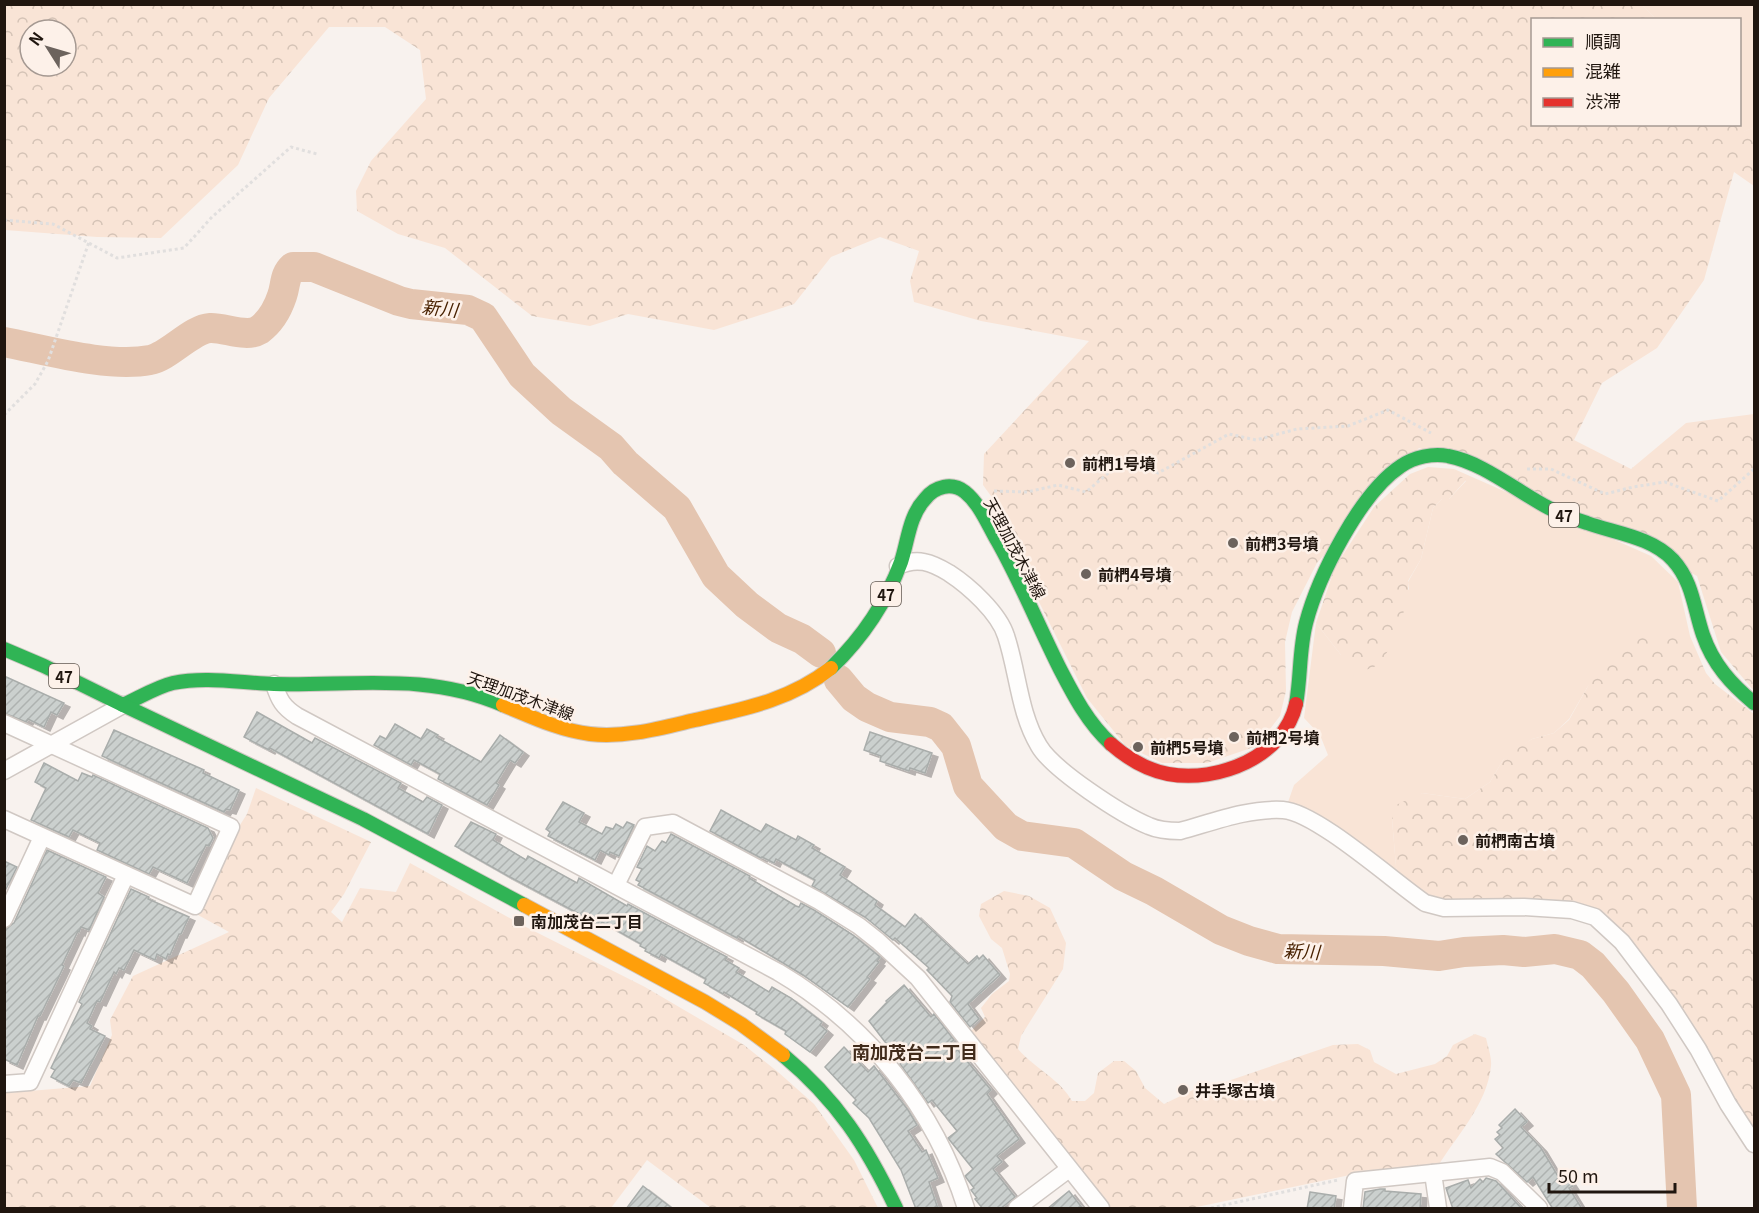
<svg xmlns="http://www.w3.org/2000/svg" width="1759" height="1213" viewBox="0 0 1759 1213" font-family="Georgia,'Noto Sans JP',serif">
<defs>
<pattern id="forest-crowns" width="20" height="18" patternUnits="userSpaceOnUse" patternTransform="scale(1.5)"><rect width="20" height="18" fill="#f9e4d6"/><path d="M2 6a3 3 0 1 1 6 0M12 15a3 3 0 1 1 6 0" fill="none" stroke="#d5c3b6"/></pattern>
<pattern id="building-hatch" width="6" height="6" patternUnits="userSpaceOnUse" patternTransform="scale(1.5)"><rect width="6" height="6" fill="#cbd0ce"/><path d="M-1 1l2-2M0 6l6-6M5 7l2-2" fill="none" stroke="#aeb2b0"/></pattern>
<filter id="shadow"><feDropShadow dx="6" dy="4" stdDeviation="0" flood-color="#0004"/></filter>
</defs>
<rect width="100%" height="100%" fill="#f8f2ee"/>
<g fill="#f9e4d6">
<path d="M1642,5H1754V127L1742,133L1737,125L1740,124V20L1656,19Z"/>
<path d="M1454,469L1651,556L1678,582L1690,636L1588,686L1569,719L1554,733L1532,739L1503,760L1490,782L1465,799L1422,793L1392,819L1397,878L1286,808L1294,785L1328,755L1320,735L1304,718L1316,623L1341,655L1409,589L1408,582L1421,559L1433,508L1442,499H1449L1466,481L1455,473Z"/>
</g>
<g fill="url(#forest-crowns)" fill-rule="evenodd">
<path d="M5,5H1642L1656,19L1532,20V124H1737L1743,132L1754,127V186L1734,172L1704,280L1657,348L1602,383L1574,440L1631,469L1686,423L1754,414V691L1721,652L1697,576L1560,504L1419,448L1317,563L1292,612L1285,642L1286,691L1280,716L1257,746L1207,763H1162L1125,745L1087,698L1013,550L996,503L983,485L984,454L1089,341L981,321L914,302L910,281L919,251L880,237L831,257L794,304L714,330L628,314L590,326L532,316L445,248L398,234L357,211L356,191L371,161L426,99L420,50L385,27H329L269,98L238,165L161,238L97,237L5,230ZM30,30H66V66H30Z"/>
<path d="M1428,467L1454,469L1456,473L1466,480L1449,499H1442L1433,508L1421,559L1408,581C1411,600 1391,658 1374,667C1370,669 1364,670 1360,671L1341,655L1316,623L1335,567L1374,507L1410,474Z"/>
<path d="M1690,636L1706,673L1715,684L1754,714V1137L1606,919L1442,902L1428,897L1397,878L1392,819L1396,805L1422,793L1465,799L1490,782L1503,760L1513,751L1532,739L1554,733L1569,720L1588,686L1608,659L1637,637Z"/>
<path d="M256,788L371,842L344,894L331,912L342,922L360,888L396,892L410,863L526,927L645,987L744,1045L778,1072L814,1104L854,1160L878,1208H711L647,1160L611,1208H5V1093L90,1086L112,1035L110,1020L133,976L229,932L198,915L240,825L247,814Z"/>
<path d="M1004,891L1029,896L1050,908L1066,943L1063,969L1021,1036L1018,1049C1034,1068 1060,1079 1072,1101H1085L1094,1093L1098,1073L1114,1061H1124L1136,1071L1145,1088L1164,1104L1199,1087L1225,1082L1333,1045L1358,1044L1370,1050L1374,1062L1396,1074L1435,1064L1447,1056L1453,1045L1475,1034L1486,1038C1488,1047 1492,1058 1491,1066C1487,1105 1457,1135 1438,1166L1350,1175L1192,1208H1106L970,1032L985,1017L981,1008L992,994L1009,981L1010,974L1002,948L991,939L979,916L981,904Z"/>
</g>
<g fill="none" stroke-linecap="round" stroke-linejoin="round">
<g stroke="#e4c5b0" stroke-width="30">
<path d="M4,342C46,350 108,368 150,360C168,357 192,329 210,328C224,327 246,338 259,330C270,322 278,308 282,296C286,285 284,275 293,267H314L399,301L411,304L468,310L483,317L522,375L561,411L611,447L625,463L677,508L716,576L747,605L778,628L802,639L821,653"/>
<path d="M839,680L854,698L867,707L890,717L930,722L941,727L956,746L968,786L1006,827L1022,836L1074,843L1123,876L1154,891L1221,930L1249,941L1278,949L1384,951L1439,956L1464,952L1503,950L1524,952L1555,949L1580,955L1593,965L1616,992L1650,1040L1676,1095L1682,1208"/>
</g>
</g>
<g fill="url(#building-hatch)" stroke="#a9adab" stroke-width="1.5" filter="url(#shadow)">
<path d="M4,676L64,703L57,715L51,712L44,727L28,719L26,722L4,713Z"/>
<path d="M257,712L312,743L315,738L401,783L398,788L423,802L427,797L442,805L428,834L270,748L269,750L244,737Z"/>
<path d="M395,724L421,739L427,729L438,735L436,737L481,762L500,735L523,752L515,763L510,760L496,783L499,785L487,805L438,779L440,774L414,760L411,765L374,745L380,736L386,739Z"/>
<path d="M114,730L204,770L203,773L239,790L230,810L226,809L224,812L102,756Z"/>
<path d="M870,732L932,753L925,773L910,768L909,771L880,761L881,756L864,750Z"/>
<path d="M44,763L78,781L82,773L92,777L93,775L208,828L213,838L209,846L206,845L187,883L153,867L149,874L97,850L100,843L73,830L69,837L31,820L46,788L35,782Z"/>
<path d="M563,802L584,813L579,822L602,834L606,827L613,829L616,824L623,828L627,822L634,825L619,856L610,852L609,855L600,850L595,860L548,836L550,832L546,829Z"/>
<path d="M721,810L761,832L766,824L796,840L798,836L814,845L812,848L845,867L840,875L877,901L875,905L905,927L915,914L968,964L977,956L979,959L983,955L1000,975L968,1004L979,1019L970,1027L950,1002L952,996L927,970L929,968L895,938L893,940L865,917L812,886L815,880L776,859L774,863L762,857L761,858L710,831Z"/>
<path d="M471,822L496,834L493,840L526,860L528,856L577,883L579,878L627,906L628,904L727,957L725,960L739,968L736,972L769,992L772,987L791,998L822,1022L820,1025L827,1031L810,1052L785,1034L786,1031L756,1014L757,1012L724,992L723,994L704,983L706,979L661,954L659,958L645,951L646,949L640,946L641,944L602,922L600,925L508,876L455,846Z"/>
<path d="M671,834L750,876L749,878L796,906L799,907L801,903L814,910L853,935L880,957L877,961L879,962L867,977L870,979L848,1007L803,975L738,936L737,938L638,885L640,882L636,880L642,869L637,867L647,846L655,851L662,841L666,843Z"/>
<path d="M47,850L106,877L98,893L104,897L89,930L81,927L79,932L78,931L62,965L64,966L40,1016H38L17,1065L4,1059V929L14,923Z"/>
<path d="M4,861L17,867L4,893Z"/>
<path d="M131,889L149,897L148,899L189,917L181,934H179L170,955L168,954L166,959L157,954L155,960L134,950L124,970L119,968L116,974L114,972L100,1002L97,1001L87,1023L92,1026L90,1029L105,1036L81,1083L73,1080L69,1086L51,1077L55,1070L51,1068L82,1004L79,1002Z"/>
<path d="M904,985L931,1017L934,1014L954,1040L951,1042L991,1090L987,1094L1019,1139L997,1156L1002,1162L993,1169L1015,1197L1000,1209H983L975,1199L977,1198L971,1190L974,1188L965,1176L973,1169L948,1138L957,1131L932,1100L928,1103L900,1064L905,1058L885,1042L869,1021L887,1002L886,1001Z"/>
<path d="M844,1047L868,1072L874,1066L908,1110L917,1125L908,1131L922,1152L926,1150L938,1178L929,1182L938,1209H916L901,1170L869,1118L853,1103L856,1100L825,1067Z"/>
<path d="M1515,1109L1527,1122L1521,1127L1541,1148L1559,1178L1565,1174L1573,1186L1569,1188L1582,1209H1553L1533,1177L1527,1182L1496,1154L1503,1148L1495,1139L1500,1135L1497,1132L1502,1128L1499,1125Z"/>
<path d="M1486,1178L1496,1181L1522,1209H1453L1446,1188L1468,1180L1471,1188L1480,1179L1483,1182Z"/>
<path d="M643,1186L673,1209H626Z"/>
<path d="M1380,1189H1385V1191L1421,1194L1420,1209H1363L1365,1192Z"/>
<path d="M1069,1191L1083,1209H1047Z"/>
<path d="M1310,1192L1336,1196L1334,1209H1307Z"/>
</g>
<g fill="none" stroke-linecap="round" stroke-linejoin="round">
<g stroke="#d0c8c3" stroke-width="19">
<g id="street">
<path d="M898,566C917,557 931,562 949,573C969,586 999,613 1006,636C1018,672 1019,713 1039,746C1053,770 1122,815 1149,826C1158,830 1170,831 1180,831C1213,822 1249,808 1283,810C1316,812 1393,881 1425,903L1444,908L1524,907L1572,910L1595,917L1622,942L1669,1004L1698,1049L1728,1104L1754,1144"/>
<path d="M274,684C279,700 283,707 297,716L778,972C868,1025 935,1109 966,1208"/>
<path d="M4,723L231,827L195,906L4,819"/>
<path d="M4,771L123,705"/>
<path d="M616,885L645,827L673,823L819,901L859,926L878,941L918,978L1101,1208"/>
<path d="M4,919L42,837"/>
<path d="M4,1084L30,1082L126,875"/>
<path d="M1433,1173L1438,1208"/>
<path d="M1017,1208L1069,1169"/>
<path d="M1352,1208L1355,1181L1490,1167L1502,1172L1539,1208"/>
</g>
</g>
<g stroke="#d0c8c3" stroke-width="16">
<g id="fast">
<path d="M4,649L44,666L123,705C139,698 156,687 173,683C206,676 241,683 274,684C354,686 427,672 503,705"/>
<path d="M831,668C862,638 886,603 901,562C908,541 909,516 925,499C935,486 952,482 965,492C980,504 988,525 998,542C1021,583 1039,627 1060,669C1074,696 1088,723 1111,744"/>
<path d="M1296,704C1301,677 1299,650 1306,623C1318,577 1360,493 1401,466C1414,457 1433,453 1448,456C1482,462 1518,492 1549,508C1561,514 1574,519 1587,523C1615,533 1652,537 1673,560C1693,582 1694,609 1703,635C1713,664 1731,684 1754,703"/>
<path d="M123,705L363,819L524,905"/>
<path d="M783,1055C837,1100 866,1145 896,1208"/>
</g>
</g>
<g stroke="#d0c8c3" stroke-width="16">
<g id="slow">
<path d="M503,705C532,717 559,730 590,734C626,738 661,728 695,720C744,709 791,700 831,668"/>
<path d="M524,905L705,1002L741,1024L783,1055"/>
</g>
</g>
<g stroke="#d0c8c3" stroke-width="16">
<path id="jam" d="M1111,744C1127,758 1147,770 1168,774C1218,783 1284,757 1296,704"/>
</g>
<g stroke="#e1dfde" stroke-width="3" stroke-dasharray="3 3" stroke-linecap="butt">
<path d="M4,220L53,224L117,258L184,248L212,217L291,147L317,154"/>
<path d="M4,415L35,384L48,361L89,242"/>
<path d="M1527,469H1551L1605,494L1633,487L1665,482L1718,501L1754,469"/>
<path d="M994,491L1027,492L1058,485L1086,492L1127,457L1158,473L1229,434L1256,440L1297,429L1348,426L1388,410L1431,433"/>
<path d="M1211,1208L1338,1180"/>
</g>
<use href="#street" stroke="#fefdfc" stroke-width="16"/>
<use href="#fast" stroke="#30b455" stroke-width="14"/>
<use href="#slow" stroke="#ff9f0a" stroke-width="14"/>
<use href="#jam" stroke="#e5322d" stroke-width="14"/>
</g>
<g fill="#6c635d" stroke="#fdf1e9" stroke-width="2">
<circle cx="1070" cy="463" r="6"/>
<circle cx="1233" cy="543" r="6"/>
<circle cx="1086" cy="574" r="6"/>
<circle cx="1234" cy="737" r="6"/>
<circle cx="1138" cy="747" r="6"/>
<circle cx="1463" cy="840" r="6"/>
<rect x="513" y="915" width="12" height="12" rx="3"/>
<circle cx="1183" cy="1090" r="6"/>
</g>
<g text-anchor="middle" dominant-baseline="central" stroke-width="5" stroke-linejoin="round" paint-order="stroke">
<g fill="#fdf1e9" stroke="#625850" stroke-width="1.5">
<rect x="1549" y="503" width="30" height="24" rx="4.5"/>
<rect x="871" y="582" width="30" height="24" rx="4.5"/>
<rect x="49" y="664" width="30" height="24" rx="4.5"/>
</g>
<g font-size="15" font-weight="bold" fill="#20160f">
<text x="1564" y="515">47</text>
<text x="886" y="594">47</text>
<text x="64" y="676">47</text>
</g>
<g font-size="16" font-weight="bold" fill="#20160f" stroke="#fdf1e9" text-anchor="start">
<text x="1082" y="463">前椚1号墳</text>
<text x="1245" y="543">前椚3号墳</text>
<text x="1098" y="574">前椚4号墳</text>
<text x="1246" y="737">前椚2号墳</text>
<text x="1150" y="747">前椚5号墳</text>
<text x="1475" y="840">前椚南古墳</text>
<text x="531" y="921">南加茂台二丁目</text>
<text x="1195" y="1090">井手塚古墳</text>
</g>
<g font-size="16" fill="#20160f" stroke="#fdf1e9">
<text transform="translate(1016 548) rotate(62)">天理加茂木津線</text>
<text transform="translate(521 695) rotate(20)">天理加茂木津線</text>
</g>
<g font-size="18" font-style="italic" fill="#482100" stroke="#fdf1e9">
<text transform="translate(440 307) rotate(6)">新川</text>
<text transform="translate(1302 950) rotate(3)">新川</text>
</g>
<g font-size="18" font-weight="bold" fill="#412b1b" stroke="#fdf1e9">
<text x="915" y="1051">南加茂台二丁目</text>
</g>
</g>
<rect width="1759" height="1213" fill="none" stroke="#20160f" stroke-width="12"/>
<rect x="1531" y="18" width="210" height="108" fill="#fdf1e9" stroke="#a59992" stroke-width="1.5"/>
<rect x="1543" y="38" width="30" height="9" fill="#30b455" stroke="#a59992" stroke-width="1.5"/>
<text x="1585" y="48" font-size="18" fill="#20160f">順調</text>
<rect x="1543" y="68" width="30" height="9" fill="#ff9f0a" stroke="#a59992" stroke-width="1.5"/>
<text x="1585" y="78" font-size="18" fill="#20160f">混雑</text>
<rect x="1543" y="98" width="30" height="9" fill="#e5322d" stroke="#a59992" stroke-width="1.5"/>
<text x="1585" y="108" font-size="18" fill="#20160f">渋滞</text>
<g transform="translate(48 48) rotate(307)"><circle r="28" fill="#fdf1e9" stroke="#a59992" stroke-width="1.5"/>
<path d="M0-4.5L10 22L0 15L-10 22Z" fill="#6c635d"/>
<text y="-9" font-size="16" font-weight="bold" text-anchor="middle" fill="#20160f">N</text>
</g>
<path d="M1549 1183v9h126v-9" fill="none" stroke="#20160f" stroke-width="3"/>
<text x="1558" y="1183" font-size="18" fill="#20160f" stroke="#fdf1e9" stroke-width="4.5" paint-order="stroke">50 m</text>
</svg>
